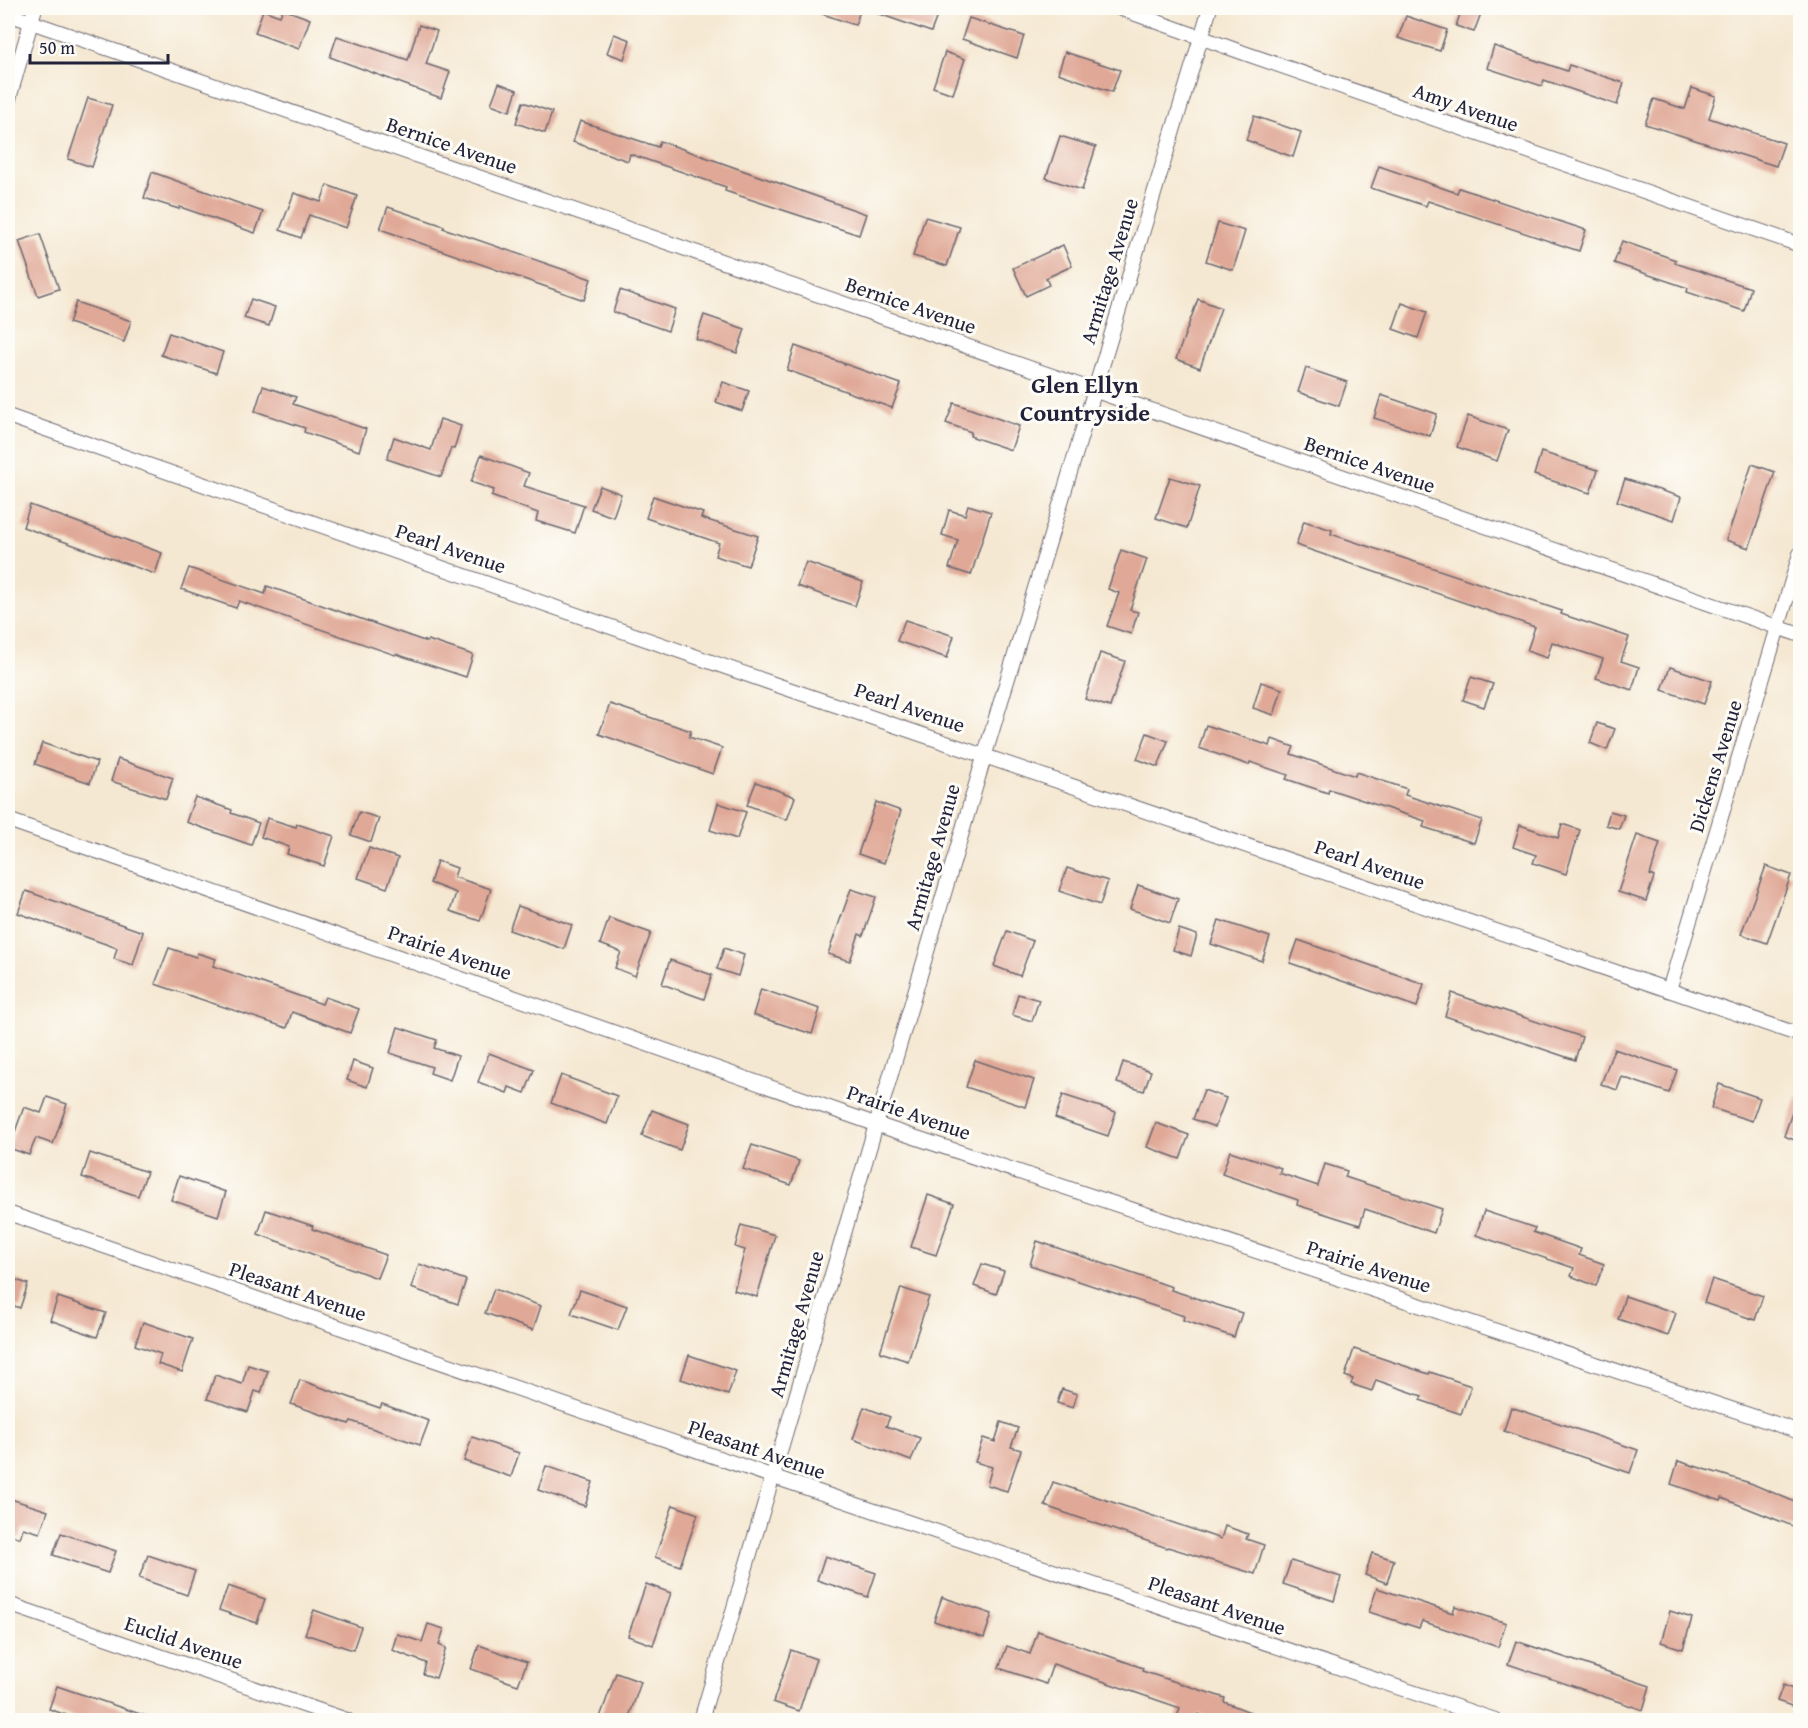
<svg xmlns="http://www.w3.org/2000/svg" width="1808" height="1728" viewBox="0 0 1808 1728" font-family="'Gentium Book Plus',serif">
<rect width="100%" height="100%" fill="#fdfcf7"/>
<filter id="ink" filterUnits="userSpaceOnUse"><feTurbulence type="fractalNoise" baseFrequency=".0167" numOctaves="2"/><feDisplacementMap in="SourceGraphic" scale="12" xChannelSelector="R" yChannelSelector="G"/><feConvolveMatrix kernelMatrix="1 2 1 2 8 2 1 2 1" color-interpolation-filters="sRGB"/></filter>
<filter id="wash" filterUnits="userSpaceOnUse"><feTurbulence type="fractalNoise" baseFrequency=".008" numOctaves="4" result="noise"/><feDisplacementMap in="SourceGraphic" scale="24" xChannelSelector="R" yChannelSelector="G"/><feGaussianBlur stdDeviation="1.35" result="paint"/><feColorMatrix in="noise" values="0 0 0 0 0 0 0 0 0 0 0 0 0 0 0 0 0 1.4 0 .05"/><feComposite in="paint" operator="in"/></filter>
<g filter="url(#wash)">
<rect width="100%" height="100%" fill="#f5e8d2"/>
<g id="blocks">
<g fill="#e0a896">
<path d="M812,8H861L855,25L811,10Z"/>
<path d="M869,8H940L931,32L868,10Z"/>
<path d="M1462,8H1483L1474,32L1456,26Z"/>
<path d="M283,9L310,19L299,49L255,33L263,10L280,16Z"/>
<path d="M1406,16L1447,30L1440,51L1398,38Z"/>
<path d="M969,18L1024,36L1017,58L962,39Z"/>
<path d="M419,25L437,31L426,64L450,72L441,98L330,57L337,36L408,60Z"/>
<path d="M614,34L630,40L624,59L607,53Z"/>
<path d="M1494,46L1567,71L1569,65L1624,83L1617,105L1544,80L1542,86L1487,68Z"/>
<path d="M945,52L965,59L953,94L933,87Z"/>
<path d="M1065,52L1120,70L1112,92L1058,73Z"/>
<path d="M499,83L517,90L510,111L491,104Z"/>
<path d="M1692,88L1716,96L1709,118L1784,143L1776,166L1645,124L1654,99L1685,109Z"/>
<path d="M88,98L112,105L92,167L68,159Z"/>
<path d="M523,102L552,112L545,133L516,123Z"/>
<path d="M1254,116L1301,132L1293,157L1246,140Z"/>
<path d="M580,121L658,147L660,141L866,214L859,235L725,191L726,187L630,154L628,161L573,142Z"/>
<path d="M1060,136L1096,147L1082,190L1046,178Z"/>
<path d="M1379,166L1457,193L1459,188L1586,230L1579,251L1428,201L1426,206L1371,188Z"/>
<path d="M152,172L263,212L255,233L180,207L179,209L144,198Z"/>
<path d="M327,185L357,196L346,228L309,215L301,238L280,230L294,193L321,202Z"/>
<path d="M388,207L444,226L443,228L591,279L584,300L380,229Z"/>
<path d="M925,217L960,227L947,266L913,256Z"/>
<path d="M1218,223L1245,231L1233,270L1206,261Z"/>
<path d="M40,234L59,289L38,296L19,241Z"/>
<path d="M1622,241L1676,260L1675,263L1751,288L1744,311L1687,292L1688,288L1614,263Z"/>
<path d="M1063,245L1072,266L1046,278L1049,285L1026,296L1013,268Z"/>
<path d="M620,290L675,309L668,331L613,312Z"/>
<path d="M251,299L275,307L269,326L244,318Z"/>
<path d="M1198,299L1221,308L1200,368L1176,359Z"/>
<path d="M76,302L131,321L124,342L69,323Z"/>
<path d="M1402,303L1427,312L1418,338L1393,329Z"/>
<path d="M704,315L745,329L737,353L696,339Z"/>
<path d="M169,333L223,352L216,373L161,355Z"/>
<path d="M795,346L901,384L892,408L787,370Z"/>
<path d="M1306,368L1347,382L1339,406L1298,392Z"/>
<path d="M723,382L749,391L742,411L716,402Z"/>
<path d="M263,386L296,397L293,404L366,429L359,451L304,432L305,428L255,411Z"/>
<path d="M1381,395L1437,414L1430,436L1374,418Z"/>
<path d="M954,403L1019,426L1011,450L970,436L971,432L946,423Z"/>
<path d="M1468,416L1508,430L1497,461L1457,447Z"/>
<path d="M440,419L461,426L454,449L451,448L441,477L387,459L394,437L431,450Z"/>
<path d="M1541,452L1598,470L1590,493L1534,475Z"/>
<path d="M481,455L529,473L524,486L584,505L575,533L536,521L538,513L491,496L494,490L471,482Z"/>
<path d="M1752,464L1775,472L1749,548L1726,540Z"/>
<path d="M1170,477L1200,486L1187,528L1156,518Z"/>
<path d="M1625,479L1681,497L1674,520L1617,501Z"/>
<path d="M600,486L621,494L613,517L591,509Z"/>
<path d="M653,496L703,513L701,518L758,536L748,566L715,556L719,543L646,518Z"/>
<path d="M30,505L162,553L155,574L23,527Z"/>
<path d="M968,505L991,512L971,575L949,568L958,540L942,535L949,510L965,515Z"/>
<path d="M1304,521L1332,530L1331,534L1562,611L1561,614L1629,637L1621,661L1639,667L1632,690L1596,678L1603,659L1552,642L1547,658L1527,651L1535,627L1296,545Z"/>
<path d="M1121,550L1147,559L1130,610L1138,612L1131,634L1107,626L1119,593L1108,589Z"/>
<path d="M806,562L863,582L855,606L797,586Z"/>
<path d="M189,568L265,594L267,586L427,642L428,640L473,655L466,677L396,654L395,655L239,601L236,608L181,589Z"/>
<path d="M905,620L954,636L947,658L897,641Z"/>
<path d="M1100,653L1125,661L1110,707L1085,699Z"/>
<path d="M1670,667L1712,681L1704,704L1662,690Z"/>
<path d="M1471,677L1493,684L1484,707L1463,700Z"/>
<path d="M1261,682L1282,689L1274,715L1253,708Z"/>
<path d="M610,704L691,731L689,737L722,748L713,774L599,734Z"/>
<path d="M1597,723L1615,729L1607,750L1590,743Z"/>
<path d="M1206,725L1270,746L1272,739L1294,747L1291,754L1355,776L1356,772L1407,789L1405,795L1482,820L1474,843L1423,827L1425,821L1329,789L1328,793L1286,779L1288,775L1250,762L1249,765L1199,748Z"/>
<path d="M1147,733L1168,741L1158,767L1137,759Z"/>
<path d="M42,743L97,762L90,783L35,764Z"/>
<path d="M118,759L173,778L166,799L111,781Z"/>
<path d="M756,782L795,797L787,820L747,805Z"/>
<path d="M195,797L232,810L231,813L259,823L251,845L186,822Z"/>
<path d="M876,802L901,811L884,863L858,854Z"/>
<path d="M718,803L746,812L737,839L710,830Z"/>
<path d="M1610,811L1624,815L1619,829L1606,825Z"/>
<path d="M359,812L379,818L371,842L351,835Z"/>
<path d="M267,818L296,827L297,824L334,836L324,866L287,854L289,847L261,837Z"/>
<path d="M1562,824L1580,830L1566,874L1533,863L1536,855L1513,847L1520,825L1558,838Z"/>
<path d="M1637,835L1660,843L1650,875L1654,877L1646,901L1618,892Z"/>
<path d="M369,848L398,858L387,888L358,878Z"/>
<path d="M437,861L457,868L454,877L491,889L480,921L450,911L456,893L430,883Z"/>
<path d="M1766,866L1791,875L1767,943L1741,934Z"/>
<path d="M1067,868L1108,881L1100,905L1059,891Z"/>
<path d="M1138,885L1178,899L1170,923L1130,909Z"/>
<path d="M851,889L876,897L863,936L859,934L850,961L828,954Z"/>
<path d="M26,891L143,932L133,965L114,959L117,948L18,913Z"/>
<path d="M518,906L572,925L564,949L509,930Z"/>
<path d="M609,918L651,933L635,976L615,968L621,952L600,944Z"/>
<path d="M1219,920L1270,937L1262,961L1211,944Z"/>
<path d="M1179,929L1197,935L1191,956L1173,950Z"/>
<path d="M1007,931L1033,941L1020,976L994,966Z"/>
<path d="M1298,940L1424,984L1417,1007L1290,963Z"/>
<path d="M169,948L196,957L197,953L216,959L213,966L322,1004L325,997L359,1009L350,1033L292,1012L287,1028L155,984Z"/>
<path d="M724,948L744,955L738,976L717,969Z"/>
<path d="M670,960L712,975L704,999L662,984Z"/>
<path d="M761,989L820,1009L812,1034L753,1015Z"/>
<path d="M1452,993L1582,1037L1575,1060L1445,1016Z"/>
<path d="M1018,994L1039,1000L1032,1021L1012,1015Z"/>
<path d="M398,1027L437,1040L434,1048L458,1056L450,1080L430,1073L432,1067L390,1053Z"/>
<path d="M1614,1049L1677,1070L1669,1093L1622,1077L1617,1090L1601,1084Z"/>
<path d="M489,1053L534,1070L525,1093L509,1087L507,1093L478,1082Z"/>
<path d="M975,1060L1034,1080L1025,1107L966,1087Z"/>
<path d="M353,1061L373,1068L367,1087L347,1080Z"/>
<path d="M1123,1062L1151,1071L1144,1091L1117,1083Z"/>
<path d="M561,1075L617,1096L607,1124L551,1103Z"/>
<path d="M1719,1084L1760,1098L1752,1121L1711,1108Z"/>
<path d="M1204,1090L1226,1098L1215,1127L1193,1119Z"/>
<path d="M1063,1095L1116,1112L1108,1136L1055,1118Z"/>
<path d="M1798,1095H1800V1142L1784,1136Z"/>
<path d="M47,1097L67,1104L53,1144L36,1138L29,1155L9,1148L24,1107L41,1113Z"/>
<path d="M652,1110L689,1124L680,1150L642,1136Z"/>
<path d="M1156,1123L1189,1135L1180,1159L1147,1147Z"/>
<path d="M752,1145L799,1161L791,1185L743,1169Z"/>
<path d="M1230,1151L1281,1168L1279,1173L1318,1186L1325,1164L1347,1171L1345,1177L1442,1209L1434,1233L1365,1209L1360,1225L1297,1205L1298,1200L1222,1174Z"/>
<path d="M90,1153L147,1172L138,1196L82,1177Z"/>
<path d="M179,1176L226,1192L218,1216L171,1200Z"/>
<path d="M928,1195L954,1204L936,1255L911,1247Z"/>
<path d="M266,1210L313,1226L312,1229L386,1255L377,1278L258,1234Z"/>
<path d="M1484,1211L1535,1228L1533,1232L1581,1249L1579,1255L1604,1264L1596,1286L1571,1276L1574,1268L1476,1235Z"/>
<path d="M741,1225L775,1235L757,1297L734,1290L745,1250L735,1247Z"/>
<path d="M1037,1241L1172,1287L1171,1290L1242,1313L1234,1337L1183,1320L1184,1316L1030,1265Z"/>
<path d="M419,1264L466,1280L458,1304L411,1288Z"/>
<path d="M982,1264L1004,1271L996,1294L974,1286Z"/>
<path d="M8,1277L28,1284L20,1308L8,1304Z"/>
<path d="M1712,1279L1763,1296L1755,1320L1704,1303Z"/>
<path d="M901,1288L929,1297L908,1361L880,1352Z"/>
<path d="M494,1289L541,1306L533,1330L485,1313Z"/>
<path d="M580,1290L627,1306L618,1330L571,1314Z"/>
<path d="M1625,1296L1676,1313L1668,1336L1618,1319Z"/>
<path d="M58,1297L106,1313L97,1337L50,1320Z"/>
<path d="M143,1322L193,1339L182,1372L158,1364L161,1354L135,1345Z"/>
<path d="M1354,1349L1429,1374L1430,1372L1471,1386L1461,1414L1420,1400L1422,1396L1376,1380L1372,1391L1351,1384L1353,1379L1345,1376Z"/>
<path d="M689,1355L736,1371L728,1395L681,1379Z"/>
<path d="M248,1365L268,1371L261,1393L255,1391L248,1412L207,1399L215,1375L242,1384Z"/>
<path d="M300,1380L380,1408L382,1404L429,1421L420,1445L351,1421L349,1424L291,1404Z"/>
<path d="M1062,1389L1077,1394L1073,1408L1057,1403Z"/>
<path d="M864,1407L890,1417L886,1426L920,1438L911,1461L853,1439Z"/>
<path d="M1511,1407L1638,1450L1630,1473L1504,1431Z"/>
<path d="M1001,1422L1018,1428L1011,1447L1021,1450L1007,1491L987,1485L992,1467L975,1462L983,1438L995,1442Z"/>
<path d="M472,1437L519,1453L511,1477L464,1461Z"/>
<path d="M1678,1461L1750,1483L1800,1504V1529L1722,1498L1721,1501L1671,1484Z"/>
<path d="M546,1466L593,1482L585,1506L538,1490Z"/>
<path d="M1053,1482L1221,1539L1225,1526L1248,1534L1246,1539L1264,1545L1255,1574L1168,1547L1167,1548L1045,1506Z"/>
<path d="M8,1498L48,1511L40,1533L23,1528L20,1538L8,1534Z"/>
<path d="M673,1505L698,1514L680,1566L655,1557Z"/>
<path d="M61,1533L116,1551L108,1573L53,1555Z"/>
<path d="M1372,1553L1394,1560L1387,1583L1365,1575Z"/>
<path d="M148,1555L195,1571L187,1595L139,1578Z"/>
<path d="M825,1556L876,1573L868,1597L817,1580Z"/>
<path d="M1291,1561L1341,1577L1334,1601L1283,1584Z"/>
<path d="M646,1584L671,1593L653,1645L628,1636Z"/>
<path d="M228,1586L265,1599L257,1623L219,1610Z"/>
<path d="M1377,1588L1453,1613L1455,1606L1506,1623L1498,1647L1422,1621L1419,1628L1369,1612Z"/>
<path d="M942,1597L992,1614L984,1638L934,1621Z"/>
<path d="M314,1610L361,1627L353,1650L305,1634Z"/>
<path d="M1670,1611L1692,1618L1683,1649L1661,1642Z"/>
<path d="M428,1624L444,1629L439,1645L446,1648L436,1678L423,1674L426,1663L392,1650L397,1634L422,1642Z"/>
<path d="M1038,1631L1143,1668L1142,1671L1225,1698L1224,1702L1268,1719V1720H1217L1198,1714L1196,1720H1176L1180,1708L1053,1664L1046,1684L999,1668L1007,1646L1030,1654Z"/>
<path d="M1516,1641L1650,1686L1643,1710L1508,1664Z"/>
<path d="M479,1645L527,1662L518,1685L471,1669Z"/>
<path d="M791,1650L816,1659L799,1711L773,1702Z"/>
<path d="M616,1673L641,1682L628,1720H599Z"/>
<path d="M1783,1685L1800,1692V1709L1777,1701Z"/>
<path d="M57,1686L152,1718L151,1720H81L49,1709Z"/>
</g>
</g>
</g>
<g filter="url(#ink)">
<use href="#blocks" fill-opacity="0" stroke="#6c6770" stroke-width="1.5"/>
<g fill="none" stroke-linecap="round" stroke-linejoin="round">
<g stroke="#6c6770" stroke-width="16">
<g id="minor">
<path d="M1119,8L1244,53L1800,245"/>
<path d="M8,14L1800,635"/>
<path d="M8,102L35,8"/>
<path d="M8,416L771,683L1800,1035"/>
<path d="M8,820L875,1124L1800,1432"/>
<path d="M1669,990L1800,554"/>
<path d="M8,1213L774,1477L1495,1720"/>
<path d="M8,1604L347,1720"/>
<path d="M701,1720L985,754L1210,8"/>
</g>
</g>
<use href="#minor" stroke="#fff" stroke-width="14"/>
</g>
</g>
<g text-anchor="middle" dominant-baseline="central" stroke-width="6" stroke-linejoin="round" paint-order="stroke">
<g font-size="21" fill="#22223b" stroke="#fdfcf7">
<text transform="translate(1466 107) rotate(19)">Amy Avenue</text>
<text transform="translate(452 145) rotate(19)">Bernice Avenue</text>
<text transform="translate(1109 271) rotate(-73)">Armitage Avenue</text>
<text transform="translate(911 305) rotate(19)">Bernice Avenue</text>
<text transform="translate(1370 464) rotate(19)">Bernice Avenue</text>
<text transform="translate(451 548) rotate(19)">Pearl Avenue</text>
<text transform="translate(910 707) rotate(19)">Pearl Avenue</text>
<text transform="translate(1715 766) rotate(-73)">Dickens Avenue</text>
<text transform="translate(932 857) rotate(-74)">Armitage Avenue</text>
<text transform="translate(1370 864) rotate(19)">Pearl Avenue</text>
<text transform="translate(450 952) rotate(19)">Prairie Avenue</text>
<text transform="translate(909 1112) rotate(19)">Prairie Avenue</text>
<text transform="translate(1369 1266) rotate(18)">Prairie Avenue</text>
<text transform="translate(298 1291) rotate(19)">Pleasant Avenue</text>
<text transform="translate(796 1324) rotate(-74)">Armitage Avenue</text>
<text transform="translate(757 1449) rotate(19)">Pleasant Avenue</text>
<text transform="translate(1217 1605) rotate(19)">Pleasant Avenue</text>
<text transform="translate(184 1642) rotate(19)">Euclid Avenue</text>
</g>
<g font-size="24" font-weight="bold" fill="#22223b" stroke="#fdfcf7">
<text x="1085" y="384">Glen Ellyn<tspan x="1085" dy="28">Countryside</tspan></text>
</g>
</g>
<rect width="1808" height="1728" fill="none" stroke="#fdfcf7" stroke-width="30"/>
<path d="M30 54v9h138v-9" fill="none" stroke="#22223b" stroke-width="3"/>
<text x="39" y="54" font-size="18" fill="#22223b" stroke="#fdfcf7" stroke-width="4.5" paint-order="stroke">50 m</text>
</svg>
